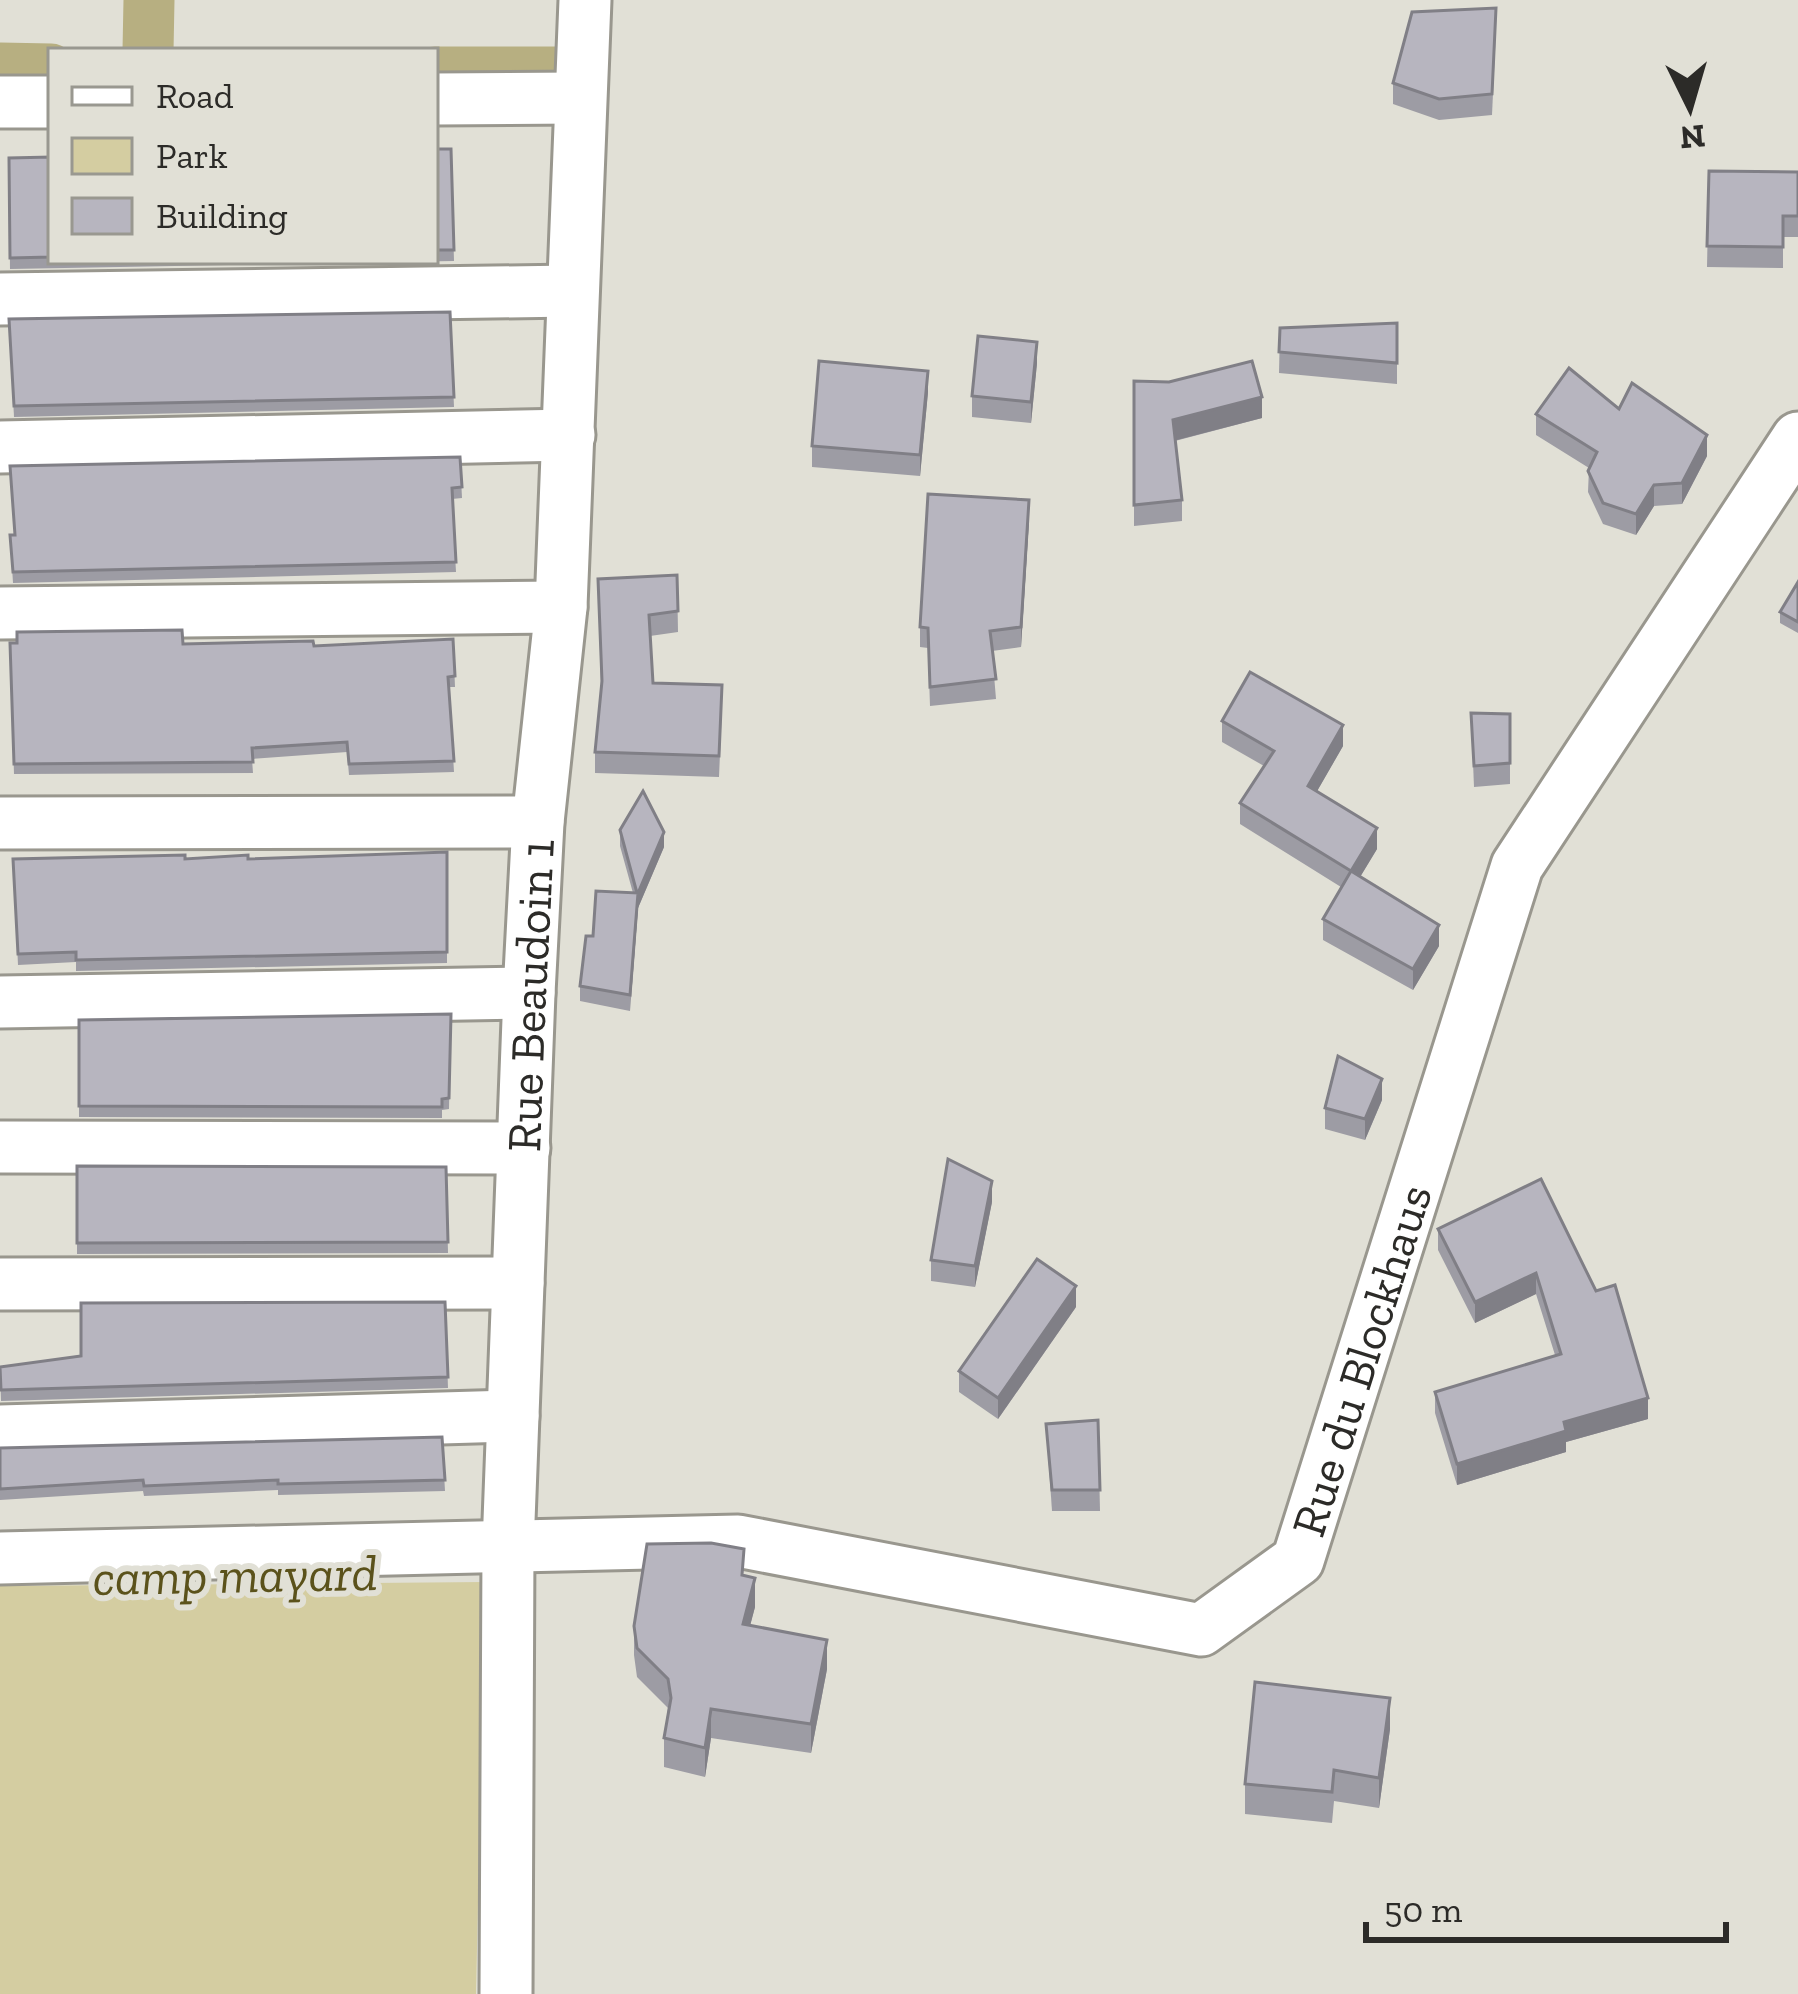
<svg xmlns="http://www.w3.org/2000/svg" width="1798" height="1994" viewBox="0 0 1798 1994" font-family="'Zilla Slab',serif">
<rect width="100%" height="100%" fill="#e1e0d6"/>
<path fill="#d4cda1" d="M485,1582L476,1994H0V1586Z"/>
<g fill="none" stroke-linecap="round" stroke-linejoin="round">
<g stroke="#b7af81" stroke-width="51">
<path d="M148,51L149,0"/>
<path d="M0,68L51,69"/>
<path d="M435,72H568"/>
</g>
<g stroke="#99978e" stroke-width="57">
<g id="minor">
<path d="M435,99L579,98"/>
<path d="M0,102H51"/>
<path d="M0,299L571,291"/>
<path d="M0,447L569,435"/>
<path d="M0,613L561,607"/>
<path d="M0,823L538,822"/>
<path d="M0,1002L529,993"/>
<path d="M0,1147L524,1148"/>
<path d="M0,1284L518,1283"/>
<path d="M0,1431L513,1416"/>
<path id="s1" d="M0,1558L738,1541L1201,1630L1298,1560L1517,866L1798,438"/>
<path id="s2" d="M506,1994L508,1547L529,993L538,822L561,607L585,0"/>
</g>
</g>
<use href="#minor" stroke="#fff" stroke-width="51"/>
</g>
<g fill="#9d9ca4">
<path d="M1496,29L1492,115L1439,120L1393,104V83Z"/>
<path d="M435,149H451L454,261L10,269L9,158L51,157V261H435Z"/>
<path d="M1709,171L1798,172V237H1783V268L1707,267Z"/>
<path d="M450,312L454,407L14,417L9,319Z"/>
<path d="M1397,323V384L1279,373L1280,328Z"/>
<path d="M1037,363L1031,423L972,417V396Z"/>
<path d="M1134,381L1262,418L1175,441L1182,500V521L1134,526Z"/>
<path d="M928,392L920,476L812,467V446Z"/>
<path d="M1619,409L1707,456L1682,504L1654,506L1636,535L1603,524L1588,492L1589,468L1536,435V414Z"/>
<path d="M460,457L462,498L452,499L456,572L13,583L10,535Z"/>
<path d="M1029,520L1021,647L992,651L996,699L930,706L928,648L920,647V627Z"/>
<path d="M677,575L678,632L650,636L653,683L722,706L719,777L595,773V752L601,687L598,579Z"/>
<path d="M1798,582V633L1780,623V612Z"/>
<path d="M453,639L455,687H449L454,772L349,775L347,752L252,759L253,773L14,774L10,643L314,646Z"/>
<path d="M1471,713L1510,714V784L1474,787Z"/>
<path d="M1222,721L1343,746L1317,791L1377,849L1360,877L1439,946L1413,990L1323,940V919L1341,887L1240,824V803L1264,766L1222,742Z"/>
<path d="M620,830L664,847L638,908L630,1011L580,1001V986L593,936L633,893L620,846Z"/>
<path d="M447,852V963L76,971V962L18,965L13,859H248Z"/>
<path d="M451,1014L449,1109L442,1110V1118L79,1117V1020Z"/>
<path d="M1382,1100L1365,1140L1325,1129V1108Z"/>
<path d="M77,1166L446,1167L448,1253L77,1254Z"/>
<path d="M1541,1179L1648,1419L1566,1442V1452L1457,1485L1435,1413V1392L1555,1355L1536,1294L1475,1323L1438,1250V1229Z"/>
<path d="M992,1202L975,1287L931,1281V1260Z"/>
<path d="M445,1302L448,1388L1,1401L0,1367Z"/>
<path d="M1076,1307L998,1419L959,1392V1371Z"/>
<path d="M1098,1420L1100,1511H1052L1046,1424Z"/>
<path d="M442,1437L445,1491L278,1495V1490L144,1496L143,1491L0,1500V1448Z"/>
<path d="M744,1575L755,1607L750,1625L827,1669L811,1753L711,1738L705,1777L664,1767V1738L668,1708L637,1677L634,1655V1626Z"/>
<path d="M1390,1729L1379,1808L1334,1801L1332,1823L1245,1814V1784Z"/>
</g>
<g fill="#807f86">
<path d="M1037,342V363L1031,423V402Z"/>
<path d="M928,371V392L920,476V455Z"/>
<path d="M1262,397V418L1173,441V420Z"/>
<path d="M1707,435V456L1682,504V483Z"/>
<path d="M1654,485V506L1636,535V514Z"/>
<path d="M1029,500V520L1021,647V627Z"/>
<path d="M1343,725V746L1308,807V786Z"/>
<path d="M1377,828V849L1351,892V871Z"/>
<path d="M664,832V847L638,908L630,1011L638,893Z"/>
<path d="M1439,925V946L1413,990V969Z"/>
<path d="M1382,1079V1100L1365,1140V1119Z"/>
<path d="M992,1181V1202L975,1287V1266Z"/>
<path d="M1536,1273V1294L1475,1323V1302Z"/>
<path d="M1076,1286V1307L998,1419V1398Z"/>
<path d="M1648,1398V1419L1566,1442V1452L1457,1485V1464L1564,1422Z"/>
<path d="M755,1578V1607L743,1653V1624Z"/>
<path d="M827,1640V1669L811,1753V1724Z"/>
<path d="M1390,1698V1729L1379,1808V1778Z"/>
<path d="M711,1709V1738L705,1777V1748Z"/>
</g>
<g fill="#b7b5bf" stroke="#807f86" stroke-width="3">
<path d="M1496,8L1492,94L1439,99L1393,83L1412,12Z"/>
<path d="M435,149H451L454,250H435Z"/>
<path d="M51,157V257L10,258L9,158Z"/>
<path d="M1709,171L1798,172V216H1783V247L1707,246Z"/>
<path d="M450,312L454,397L14,406L9,319Z"/>
<path d="M1397,323V363L1279,352L1280,328Z"/>
<path d="M978,336L1037,342L1031,402L972,396Z"/>
<path d="M819,361L928,371L920,455L812,446Z"/>
<path d="M1252,361L1262,397L1173,420L1182,500L1134,505V381L1169,382Z"/>
<path d="M1569,368L1619,409L1632,383L1707,435L1682,483L1654,485L1636,514L1603,503L1588,471L1597,452L1536,414Z"/>
<path d="M460,457L462,487L452,488L456,562L13,572L10,535H15L10,466Z"/>
<path d="M928,494L1029,500L1021,627L990,631L996,679L930,687L928,628L920,627Z"/>
<path d="M677,575L678,611L649,615L653,683L722,685L719,756L595,752L602,681L598,579Z"/>
<path d="M1798,582V622L1780,612Z"/>
<path d="M182,630L183,644L313,641L314,646L453,639L455,676L448,677L454,761L349,764L347,742L252,748L253,762L14,764L10,643H17V632Z"/>
<path d="M1250,672L1343,725L1308,786L1377,828L1351,871L1240,803L1274,751L1222,721Z"/>
<path d="M1471,713L1510,714V763L1474,766Z"/>
<path d="M643,791L664,832L638,893L630,995L580,986L586,936H593L596,891L637,893L620,830Z"/>
<path d="M447,852V952L76,960V952L18,954L13,859L185,855V859L248,855V859Z"/>
<path d="M1351,871L1439,925L1413,969L1323,919Z"/>
<path d="M451,1014L449,1098L442,1099V1107L79,1106V1020Z"/>
<path d="M1338,1056L1382,1079L1365,1119L1325,1108Z"/>
<path d="M948,1159L992,1181L975,1266L931,1260Z"/>
<path d="M77,1166L446,1167L448,1242L77,1243Z"/>
<path d="M1541,1179L1596,1291L1615,1285L1648,1398L1564,1422L1566,1431L1457,1464L1435,1392L1561,1354L1536,1273L1475,1302L1438,1229Z"/>
<path d="M1037,1259L1076,1286L998,1398L959,1371Z"/>
<path d="M445,1302L448,1377L1,1390L0,1367L81,1356V1303Z"/>
<path d="M1098,1420L1100,1490H1052L1046,1424Z"/>
<path d="M442,1437L445,1480L278,1484V1480L144,1486L143,1480L0,1489V1448Z"/>
<path d="M711,1543L744,1549L742,1575L755,1578L743,1624L827,1640L811,1724L711,1709L705,1748L664,1738L671,1698L668,1679L637,1648L634,1626L647,1544Z"/>
<path d="M1255,1682L1390,1698L1379,1778L1334,1770L1332,1792L1245,1784Z"/>
</g>
<g text-anchor="middle" dominant-baseline="central" stroke-width="12" stroke-linejoin="round" paint-order="stroke">
<g font-size="48" fill="#2c2b28" stroke="#e1e0d6">
<text stroke="none"><textPath href="#s2" startOffset="999">Rue Beaudoin 1</textPath></text>
<text stroke="none"><textPath href="#s1" startOffset="1539">Rue du Blockhaus</textPath></text>
</g>
<g font-size="51" font-style="italic" fill="#5b521b" stroke="#e1e0d6">
<text transform="translate(235 1575) rotate(-1)">camp mayard</text>
</g>
</g>
<rect x="48" y="48" width="390" height="216" fill="#e1e0d6" stroke="#999890" stroke-width="3"/>
<rect x="72" y="87" width="60" height="18" fill="#ffffff" stroke="#999890" stroke-width="3"/>
<text x="156" y="108" font-size="36" fill="#2c2b28">Road</text>
<rect x="72" y="138" width="60" height="36" fill="#d4cda1" stroke="#999890" stroke-width="3"/>
<text x="156" y="168" font-size="36" fill="#2c2b28">Park</text>
<rect x="72" y="198" width="60" height="36" fill="#b7b5bf" stroke="#999890" stroke-width="3"/>
<text x="156" y="228" font-size="36" fill="#2c2b28">Building</text>
<g transform="translate(1690 108) rotate(175)" stroke="#e1e0d6" stroke-width="9" paint-order="stroke">
<path d="M0-9L21 45L0 30L-21 45Z" fill="#2c2b28"/>
<text y="-18" font-size="33" font-weight="bold" text-anchor="middle" fill="#2c2b28">N</text>
</g>
<path d="M1366 1922v18h360v-18" fill="none" stroke="#2c2b28" stroke-width="6"/>
<text x="1384" y="1922" font-size="36" fill="#2c2b28" stroke="#e1e0d6" stroke-width="9" paint-order="stroke">50 m</text>
</svg>
